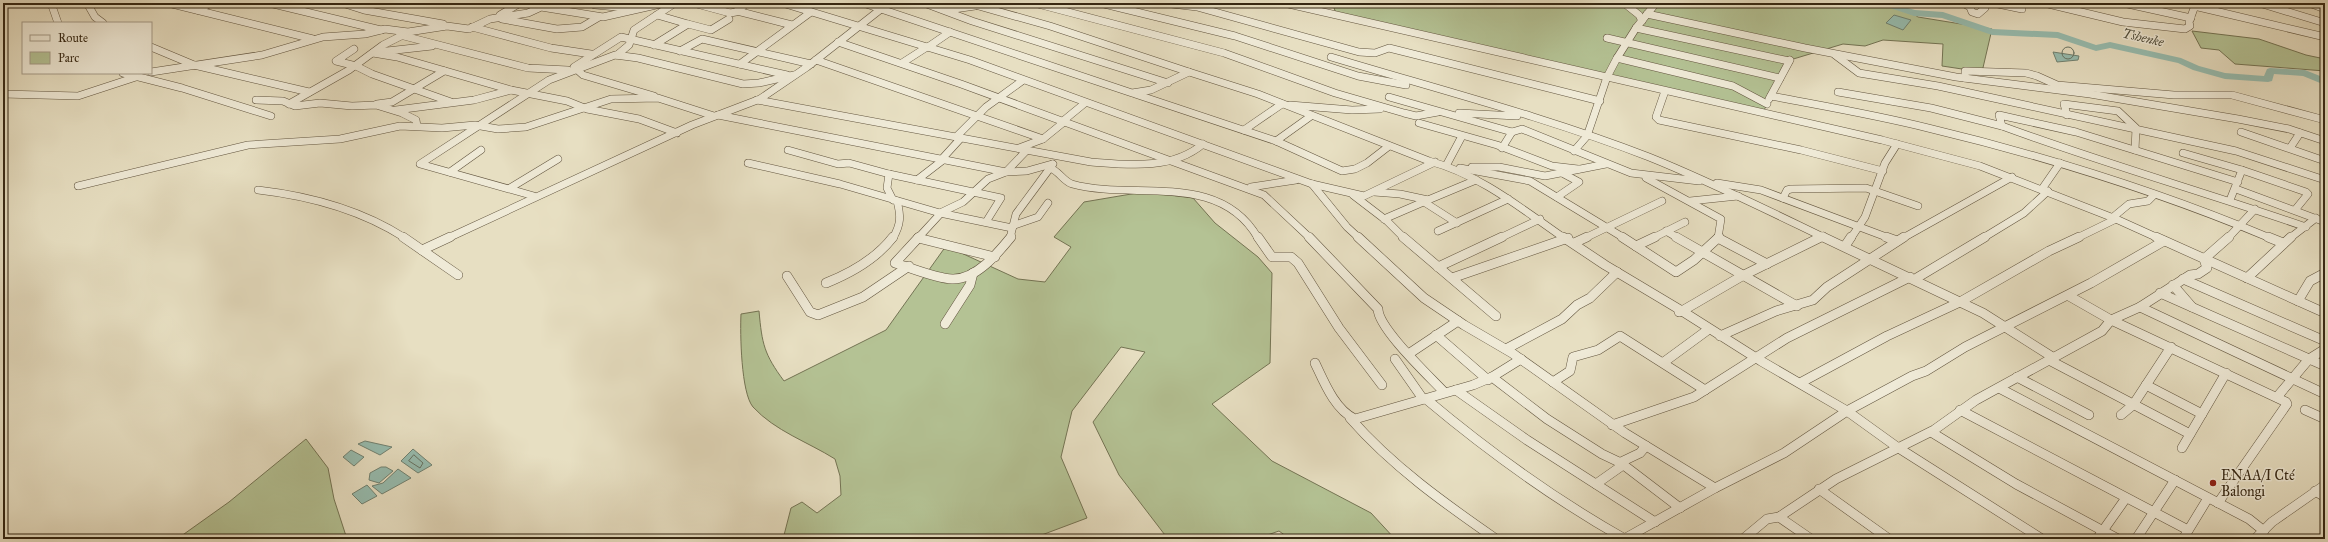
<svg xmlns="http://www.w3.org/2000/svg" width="2328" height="542" viewBox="0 0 2328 542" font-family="'IM FELL Great Primer',serif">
<rect width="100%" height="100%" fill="#e7dfc2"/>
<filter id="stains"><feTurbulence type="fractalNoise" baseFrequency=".005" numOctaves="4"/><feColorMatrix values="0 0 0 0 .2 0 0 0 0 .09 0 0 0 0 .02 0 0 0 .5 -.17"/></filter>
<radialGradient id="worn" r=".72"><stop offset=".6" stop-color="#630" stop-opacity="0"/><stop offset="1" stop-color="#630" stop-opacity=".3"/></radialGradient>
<g fill="#b4c294" stroke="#747454">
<path d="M1332,3H1897L1918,17L1992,29L1982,72L1942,66L1943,44L1883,40L1865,46L1843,44L1790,60L1762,114L1336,13Z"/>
<path d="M2192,31L2259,39L2306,55L2325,59V71L2235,64L2219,50L2201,48Z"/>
<path d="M1143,192L1193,198L1215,223L1258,257L1272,273L1270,363L1212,404L1272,461L1371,513L1395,539H1290L1279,531L1256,539H1168L1119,475L1093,422L1145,352L1121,347L1072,411L1061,457L1087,518L1031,539H783L791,508L802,502L817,513L841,495L840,476L835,459C808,442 775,431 753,407C741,393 740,333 741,314L759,311C762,344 764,354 784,381L886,330L946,246L1018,279L1045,282L1071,247L1054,237L1084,202Z"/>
<path d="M306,439L328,468L334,499L347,539H177L229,502Z"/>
</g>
<g fill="#97bdb0" stroke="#708171">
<path d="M1894,15L1911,20L1903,30L1886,23Z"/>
<path d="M2053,52L2079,56L2078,60L2057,62Z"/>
<path d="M365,441L392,447L380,455L358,444Z"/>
<path d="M413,449L432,465L418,473L401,461Z"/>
<path d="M351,450L364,457L354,466L343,457Z"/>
<path d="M381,467H386L393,471L379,483L369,480L370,473Z"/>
<path d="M398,469L411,478L382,494L372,486L383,483Z"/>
<path d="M367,485L377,496L362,504L352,494Z"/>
</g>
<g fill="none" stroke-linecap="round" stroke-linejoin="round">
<g stroke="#667262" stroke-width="1">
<circle cx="2068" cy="53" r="6"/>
<path d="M414,455L423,463L420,468L409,461Z"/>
</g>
<path fill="#97bdb0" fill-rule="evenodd" d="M1875,3H1890L1915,10L1943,12L1993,29L2058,32L2096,45L2110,42L2181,58L2199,66L2225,73L2264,76L2267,69L2270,68L2305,70L2325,78V85L2303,76L2274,74L2272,81L2268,82L2225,79L2193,70L2178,63L2110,48L2096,51L2057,38L1992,35L1942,18L1914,16Z"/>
<g stroke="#62553f" stroke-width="8">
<g id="minor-far1">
<path d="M51,3L58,23"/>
<path d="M87,3L95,17L103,23"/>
<path d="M168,3L313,39"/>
<path d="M269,3L381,30"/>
<path d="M342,3L364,10L443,24"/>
<path d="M693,3L730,13L736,12L747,3"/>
<path d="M782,3L970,60L1312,184L1364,196L1435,162"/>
<path d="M863,3L1132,93L1151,90L1189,72L1258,94L1429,161C1479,174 1522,209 1564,238"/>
<path d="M924,3L972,21L1168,83"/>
<path d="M968,3L1050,26L1189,72"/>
<path d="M1034,3L1224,53L1335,93L1404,113L1416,116L1438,112"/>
<path d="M1100,3L1235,36L1358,76L1406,85"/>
<path d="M1163,3L1197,7L1359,52L1375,53L1389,48L1600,101"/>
<path d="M1284,3L1882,140L1980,166L2116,219L2158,238"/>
<path d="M1624,3L1639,15L1642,21"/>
<path d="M1963,3L1970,7L1972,12L1978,14L1985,8L1986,3"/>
<path d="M1993,3L2022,9V3"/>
<path d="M2044,3L2123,22L2185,29L2190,26L2189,22L2196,3"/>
<path d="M2123,3L2191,18"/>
<path d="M2259,3L2325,23"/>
<path d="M2309,3L2325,9"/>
<path d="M595,5L628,8"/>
<path d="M2194,6L2325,37"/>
<path d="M198,10L211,3"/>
<path d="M947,10L975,6"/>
<path d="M737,11L792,25"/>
<path d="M1647,14L1805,48L1956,77L2090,94L2238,119L2289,129L2325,141"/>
<path d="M500,15L520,3"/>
<path d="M502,19L557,29L582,27L599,17"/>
<path d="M688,24L711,30L729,19"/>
<path d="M472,27L551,48L591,54"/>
<path d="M1636,28L1789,61"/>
<path d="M400,35L528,68L568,70"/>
<path d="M1607,38L1780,78"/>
<path d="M838,42L961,84L1264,195L1310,238"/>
<path d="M654,45L688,24L657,15"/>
<path d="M151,47L194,65L309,92"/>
<path d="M928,47L950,32"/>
<path d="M354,49L336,61L356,66L372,74L451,102"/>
<path d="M680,51L702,39L811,64"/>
<path d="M378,52L432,46"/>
<path d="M373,53L397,57L511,90L567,101L587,109L639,119L677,133"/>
<path d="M617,55L629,45L634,30L675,3"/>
<path d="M1835,55L1859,73L1938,86L2236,151L2325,180"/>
<path d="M1331,57C1437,89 1546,117 1649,157C1709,181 1767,210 1825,238"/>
<path d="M1617,58L1733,86L1767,104"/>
<path d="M816,60L1043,139"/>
<path d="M902,63L927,47"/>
<path d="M740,64L811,12"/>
<path d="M151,72L262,55L323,37L365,34L385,29L408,32L447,26L469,29L490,19L528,13L541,7L603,17L665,3"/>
<path d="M123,73L182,88L271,116"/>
<path d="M1965,78V71L2026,73L2037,76L2057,85L2174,95H2232L2325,120"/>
<path d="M1665,91L1656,117L1659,120L1801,150L1883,171"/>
<path d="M1838,92L1931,108L2002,126"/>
<path d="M3,94L78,96L136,77"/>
<path d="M1135,94L1276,141L1342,171L1355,169L1367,163L1389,146"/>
<path d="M654,96L583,75L574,67L621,37L787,75"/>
<path d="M1771,96C1823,106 1876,115 1928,128C2045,156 2160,192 2270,238"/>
<path d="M1389,97L1512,132L1522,129L1631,173L1699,181"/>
<path d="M1769,99L1790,60"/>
<path d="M256,100L283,101L295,106L320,103L352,106L376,105L402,113L416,120L417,126"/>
<path d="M757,100L1091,162C1129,165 1172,170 1203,144"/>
<path d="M289,104L349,70L383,45L405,34"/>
<path d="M377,104L392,102L444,71"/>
<path d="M1290,105L1352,110L1380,109"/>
<path d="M396,110L474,100L511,90"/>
<path d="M1459,113L1517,116"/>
<path d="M718,115L1006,172L1027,171L1052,164"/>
<path d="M2067,115L2064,104L2118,111L2136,128L2135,150"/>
<path d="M1063,121L1085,103"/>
<path d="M1419,123L1497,145L1552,166L1578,169"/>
<path d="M1244,130L1282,104"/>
<path d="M2241,132L2325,161"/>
<path d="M956,137L986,107L1022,81"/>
<path d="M1276,141L1311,116"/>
<path d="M1019,148L1043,139L1064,122"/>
<path d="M1502,148L1512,132"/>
<path d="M2290,148L2300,133"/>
<path d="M788,150L838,164L849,163L889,174L1001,198L986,222"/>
<path d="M1574,151L1587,136L1607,77L1617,58L1636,28L1656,3"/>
<path d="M2183,153L2242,170"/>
<path d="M941,160L961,138"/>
<path d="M748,163L840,184L940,213L1012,228"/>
<path d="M1447,164L1462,136"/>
<path d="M1472,167H1499L1545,176L1606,164"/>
<path d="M1050,168C1059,171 1063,181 1072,184C1133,201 1219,170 1258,238"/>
<path d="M1460,168L1530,181L1624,238"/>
<path d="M450,172L481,150"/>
<path d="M889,174L887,188L893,200"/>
<path d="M1646,178L1721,219L1718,238"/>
<path d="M917,180L943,160"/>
<path d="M2238,182L2076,132L1999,115L2002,126C2102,163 2205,192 2306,227"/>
<path d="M1717,183L1761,190L1889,238"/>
<path d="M1312,184L1347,227L1359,238"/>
<path d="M78,186L248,145L340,139L400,126L442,128L475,125L498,129L526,127L611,99L658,98L714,116"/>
<path d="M1251,187L1296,180"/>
<path d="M510,188L558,159"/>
<path d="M2042,189L2060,163"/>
<path d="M2236,189L2325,222"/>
<path d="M258,190C310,196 360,209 405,238"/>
<path d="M1374,192L1400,194L1428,200L1476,180"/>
<path d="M1353,195L1387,221L1404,238"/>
<path d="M534,196L420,164L549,80L615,55L638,58L743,84L759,83L794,75"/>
<path d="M1557,197L1579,182L1562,173"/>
<path d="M1783,198L1787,190L1791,189L1866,188L1918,206"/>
<path d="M2230,200L2242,170L2306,192L2308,194L2295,210"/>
<path d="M1690,201L1738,196"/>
<path d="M1424,202L1457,223"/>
<path d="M940,213L963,202L988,179L1006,172L1027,150"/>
<path d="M2112,218L2129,204L2148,201L2154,195"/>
<path d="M1384,219L1428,200"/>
<path d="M1012,226L1038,217L1048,203"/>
<path d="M1438,231L1508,199"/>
<path d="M1666,231L1678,238"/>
<path d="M448,238L692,125L760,99L807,67L881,9"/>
<path d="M893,238C901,224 901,216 897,201"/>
<path d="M918,238L941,213"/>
<path d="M1010,238L1016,214L1053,164"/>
<path d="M1500,238L1540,219"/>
<path d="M1585,238L1662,201"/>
<path d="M1653,238L1685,222"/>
<path d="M1819,238L1823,236"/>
<path d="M1851,238L1865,217L1885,163L1897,144"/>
<path d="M1903,238L2012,177"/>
<path d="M1983,238L2024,213L2048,191"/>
<path d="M2077,238L2116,219"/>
<path d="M2228,238L2255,209"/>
<path d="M2290,238L2316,218"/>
</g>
</g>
<g stroke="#62553f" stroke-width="10">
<g id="minor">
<path d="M403,237L458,275"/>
<path d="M919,237L895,263C912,268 935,278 952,279C976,280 998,253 1011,237"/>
<path d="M1258,237L1272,257H1291L1298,263L1339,328L1382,385"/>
<path d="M1309,237L1378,309C1378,328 1429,376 1444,392"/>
<path d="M1358,237L1424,298L1464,325L1512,353L1625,433L1715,488"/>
<path d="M1403,237L1496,316"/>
<path d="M1563,237L1605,265L1682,311L1742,276L1821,237"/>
<path d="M1622,237L1676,272L1694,260L1719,237"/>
<path d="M1676,237L1797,306"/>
<path d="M1823,237L1983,313L2054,358"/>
<path d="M1886,237L1897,241"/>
<path d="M2156,237L2325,313"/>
<path d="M2268,237L2283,243"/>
<path d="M918,238L995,257"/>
<path d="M1718,238L1767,264"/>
<path d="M1574,243L1587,237"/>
<path d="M1636,246L1655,237"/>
<path d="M1845,246L1851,237"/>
<path d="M422,250L450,237"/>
<path d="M1438,267L1502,237"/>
<path d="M787,276L810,312L818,315L863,297L909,266"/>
<path d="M1452,278L1568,238"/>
<path d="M2247,278L2291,237"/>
<path d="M1915,279L1985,237"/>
<path d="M2183,279L2325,341"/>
<path d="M826,283C851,273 876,259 893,237"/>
<path d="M2173,285L2192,307"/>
<path d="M2160,293L2325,366"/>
<path d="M2069,296L2111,320L2286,402L2287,404L2218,503"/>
<path d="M2298,301L2310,281L2325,273"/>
<path d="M2140,307L2325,394"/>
<path d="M1679,312L1682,311L1761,361L1847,411L1897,447L2042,539"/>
<path d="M945,324L970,285L973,273"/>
<path d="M1436,335L1488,380"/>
<path d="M1720,336L1776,311L1813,300L1827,287L1904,237"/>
<path d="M1506,349L1562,319L1577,305L1590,298L1617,272"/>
<path d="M1410,353L1458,321"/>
<path d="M1395,359L1423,399"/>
<path d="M2049,360L2190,434"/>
<path d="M1664,362L1709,329"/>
<path d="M1315,363C1324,382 1335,410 1355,419L1473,385L1492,377L1521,359"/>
<path d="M1492,377L1547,419L1602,454L1621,463L1680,508"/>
<path d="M2017,377L2089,415"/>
<path d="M1553,382L1570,371L1573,357L1598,350L1620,336L1705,390"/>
<path d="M1800,383L1887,336L1960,302L2049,251L2079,237"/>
<path d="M2146,385L2202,414"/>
<path d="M1999,388L2249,519L2264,531"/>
<path d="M1456,390L1527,440L1655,522"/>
<path d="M2277,397L2309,359L2325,349"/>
<path d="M1426,399C1488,451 1554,499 1625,539"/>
<path d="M1960,410L2188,530"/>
<path d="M2305,410L2325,419"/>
<path d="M2121,415L2133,405L2171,347"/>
<path d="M1350,418C1392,466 1444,503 1496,539"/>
<path d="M1612,425L1694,397L1787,338L1910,277"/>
<path d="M1931,432L2016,484L2118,539"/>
<path d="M2182,448L2226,373"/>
<path d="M1619,463L1640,453L1646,446"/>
<path d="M1596,484L1623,465"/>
<path d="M1819,489L1889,539"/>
<path d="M2315,491L2325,497"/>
<path d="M1779,517L1811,539"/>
<path d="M1624,539L1715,488L1784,453L1847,411L1912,376L1926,371L1965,347L2091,283L2164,241"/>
<path d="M1743,539L1767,519L1779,517L1836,479L1934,430L1976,400L2102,331L2111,320L2140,307L2190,275L2198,274L2207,268L2204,259L2229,237"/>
<path d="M2097,539L2126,498"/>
<path d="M2136,539L2175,480"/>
<path d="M2183,539L2208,498"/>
<path d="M2255,539L2272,522L2325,485"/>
</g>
</g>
<use href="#minor-far1" stroke="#efead7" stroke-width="7"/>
<use href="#minor" stroke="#efead7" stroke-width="9"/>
</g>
<circle fill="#8f2418" stroke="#efead7" stroke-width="1.5" cx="2213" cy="483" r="4"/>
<g text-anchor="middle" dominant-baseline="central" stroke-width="3" stroke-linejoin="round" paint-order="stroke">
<g font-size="13" font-style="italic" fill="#4e4c3a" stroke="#efead7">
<text transform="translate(2143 38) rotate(13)">Tshenke</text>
</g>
<g font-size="14" fill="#352713" stroke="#efead7" text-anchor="start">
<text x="2221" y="475">ENAA/I Cté<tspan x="2221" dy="16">Balongi</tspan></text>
</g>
</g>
<rect width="2328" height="542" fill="none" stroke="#e7dfc2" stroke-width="16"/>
<rect x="4" y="4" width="2320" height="534" fill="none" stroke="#352713" stroke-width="2"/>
<rect x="8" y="8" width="2312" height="526" fill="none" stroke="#352713"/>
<rect x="22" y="22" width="130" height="52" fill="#efead7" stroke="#a59c89"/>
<rect x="30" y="35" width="20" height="6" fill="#efead7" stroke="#a59c89"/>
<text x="58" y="42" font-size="12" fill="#352713">Route</text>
<rect x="30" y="52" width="20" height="12" fill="#b4c294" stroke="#a59c89"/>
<text x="58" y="62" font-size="12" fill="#352713">Parc</text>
<rect width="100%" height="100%" filter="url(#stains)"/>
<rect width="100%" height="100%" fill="url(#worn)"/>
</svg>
